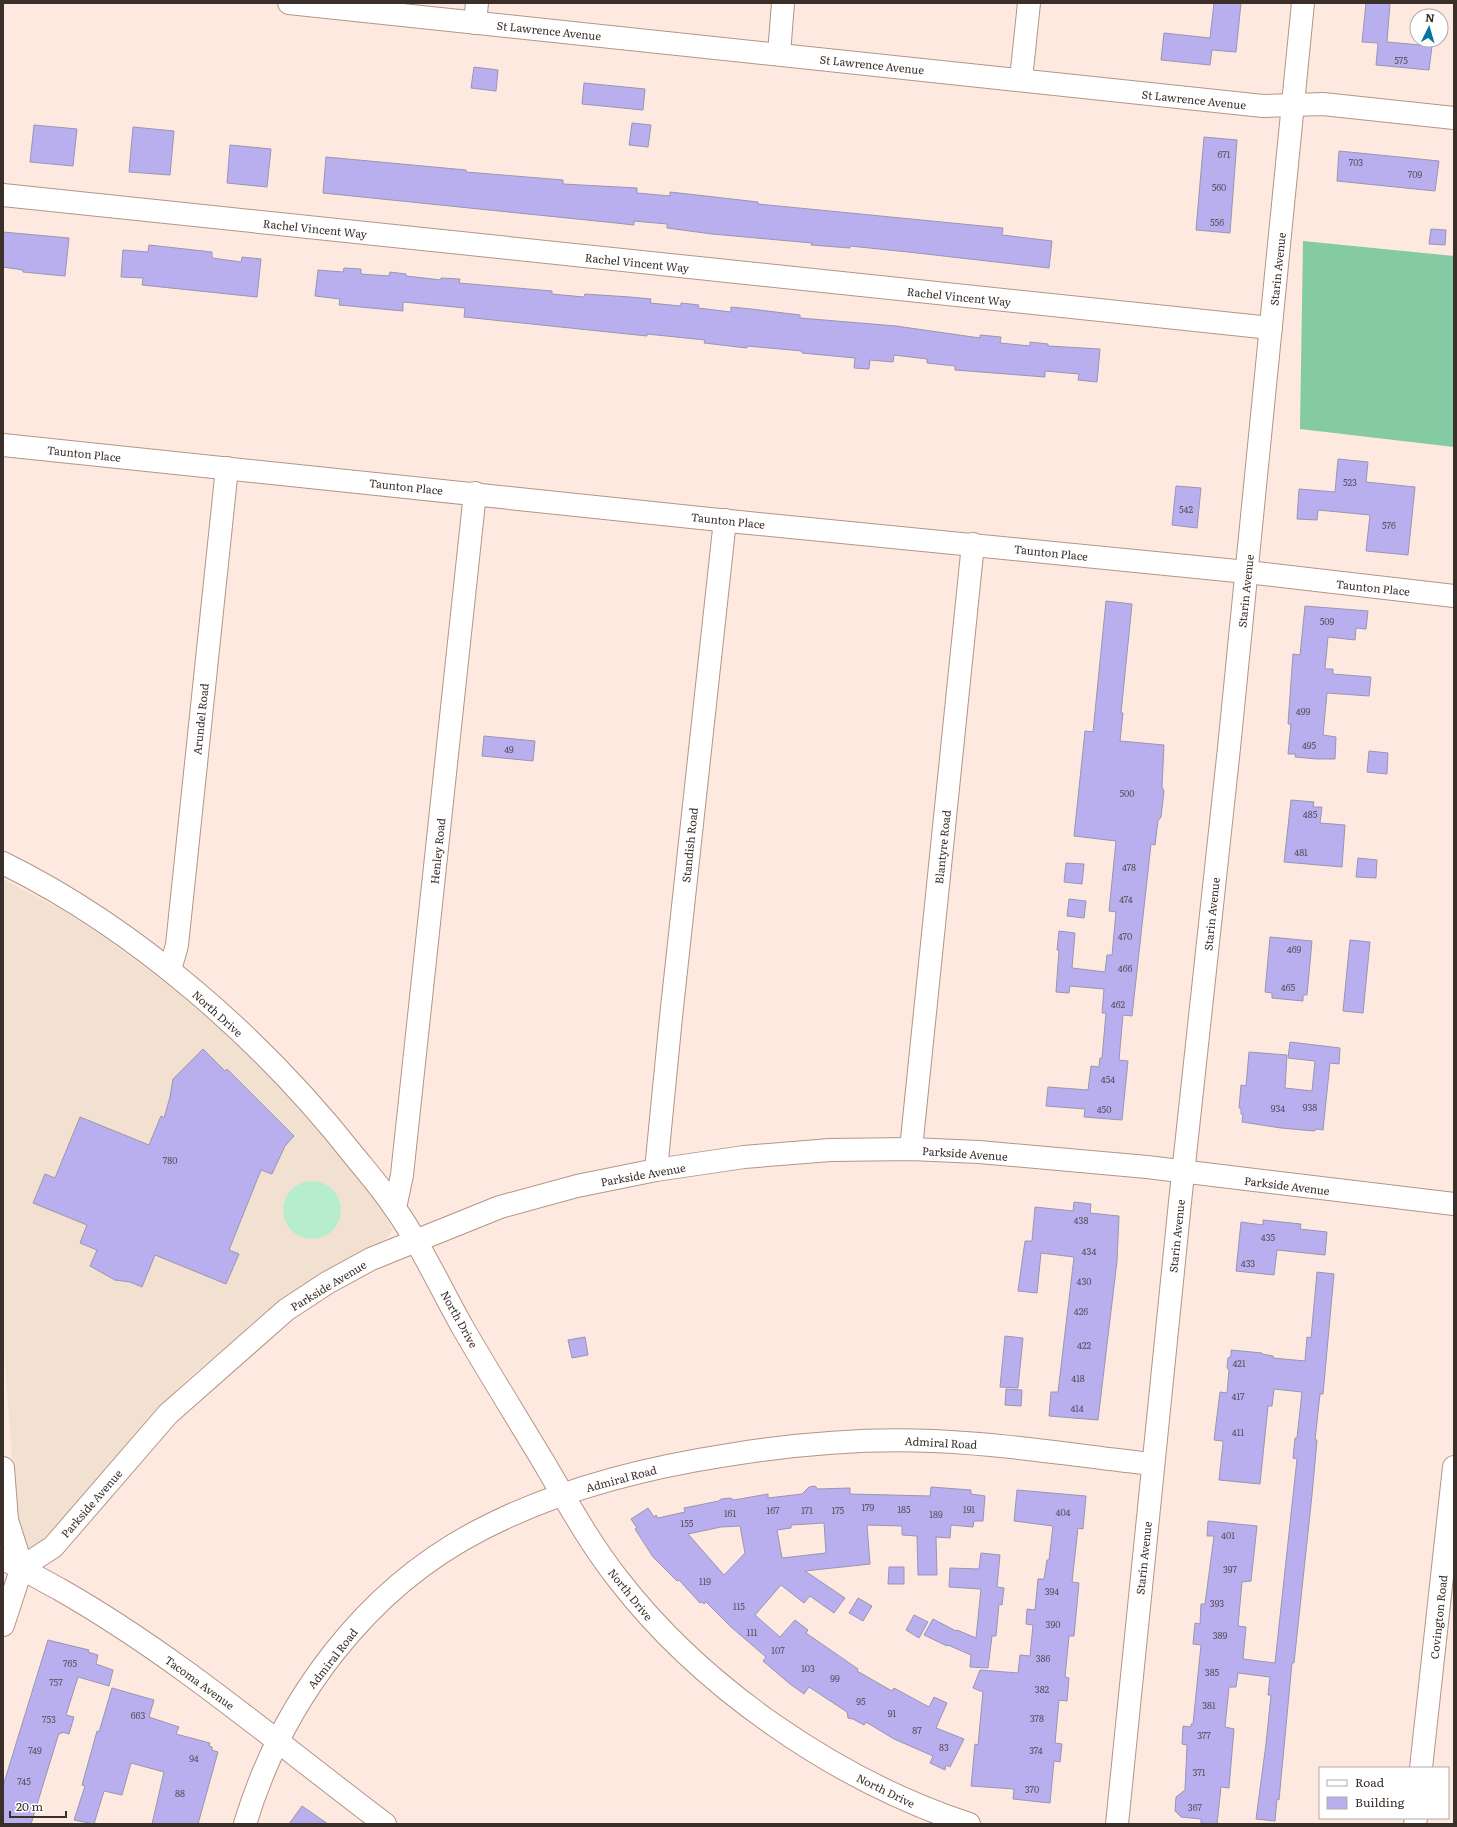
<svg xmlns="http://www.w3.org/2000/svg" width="1457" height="1827" viewBox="0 0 1457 1827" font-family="Literata,serif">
<rect width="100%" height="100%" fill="#fde9e0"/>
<path fill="#f2e1d0" d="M3,879L60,909L104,937L175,990L247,1050L287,1090L375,1199L393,1230L387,1238L367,1251L282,1302L188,1378L161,1406L39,1545L30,1549L26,1548L17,1520L3,1340Z"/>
<circle fill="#b6edcd" cx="312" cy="1210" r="29"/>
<path fill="#84caa3" d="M1303,241L1454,256V447L1300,429Z"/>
<g fill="#b9afef" stroke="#9995b2" fill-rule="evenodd">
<path d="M1214,3H1241L1236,52L1212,50L1210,65L1161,60L1164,33L1210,38Z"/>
<path d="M1366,3H1390L1387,42L1432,46L1429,70L1376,65L1378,43L1362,42Z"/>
<path d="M474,67L498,70L496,91L471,88Z"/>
<path d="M584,83L645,89L643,110L582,104Z"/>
<path d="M632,123L651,125L648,147L629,145Z"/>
<path d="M34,125L77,129L73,166L30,162Z"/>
<path d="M133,127L174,131L170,175L129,172Z"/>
<path d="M1204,137L1237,140L1230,233L1196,230Z"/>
<path d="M230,145L271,149L267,187L227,183Z"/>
<path d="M1339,151L1439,161L1435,191L1337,181Z"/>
<path d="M326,157L466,170V172L563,180V184L637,188V193L670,196V192L758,202V204L1003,228L1002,235L1052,241L1049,268L908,252L850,246V248L811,245L812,243L712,234L667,228V224L634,221V225L616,223L323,193Z"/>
<path d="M1431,229L1446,230L1445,245L1429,244Z"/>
<path d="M3,232L69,238L65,276L23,272V270L3,267Z"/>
<path d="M149,245L212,252V258L241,262L242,257L261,259L257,297L142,285L143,278L121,277L123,250L148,252Z"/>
<path d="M344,268L361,269V274L389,276L390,272L406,274V276L441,280V278L460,279L459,283L552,291V294L584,297L585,294L630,297L651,299L650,303L681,306V303L699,305L698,308L731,312V307L751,309L800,315V318L896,326L980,338V335L1001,337L1000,343L1030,346V342L1048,344V346L1100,349L1097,382L1078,380L1079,374L1045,371V377L955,370V366L927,363V359L894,355L893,362L870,360L869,369L854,368L855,358L802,353V351L747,346V348L704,343L705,340L647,334V336L464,317L465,308L403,302V311L339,305L340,299L315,296L318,270L343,272Z"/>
<path d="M1338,459L1368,462L1366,482L1415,487L1408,555L1366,551L1370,515L1318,510L1317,520L1297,519L1299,489L1335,492Z"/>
<path d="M1176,486L1201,488L1197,528L1172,525Z"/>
<path d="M1106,601L1132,604L1121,713H1123L1120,741L1164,745L1162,787L1164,791L1161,817L1158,821L1155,845L1151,844L1132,1016L1123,1015L1119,1060L1128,1061L1122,1120L1084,1117L1085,1109L1046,1106L1048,1087L1088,1090L1091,1066L1099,1067L1100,1058H1102L1106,1013H1102L1104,989L1070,986L1069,993L1056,992L1059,950H1057L1059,931L1075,933L1072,968L1105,972L1107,955H1112L1116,912L1109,911L1116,841L1074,836L1085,731L1093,732Z"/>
<path d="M1305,606L1368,611L1366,629L1356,628L1355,640L1328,637L1325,669H1333V674L1371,677L1369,696L1327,693L1323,735L1336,737L1335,759H1317L1295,757L1296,754H1288L1291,724H1288L1293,654L1300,655Z"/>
<path d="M484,736L535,741L533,761L482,756Z"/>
<path d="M1369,751L1388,753L1387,774L1367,772Z"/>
<path d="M1291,800L1314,802L1313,807H1322L1320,823L1345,825L1342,867L1284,862Z"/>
<path d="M1358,858L1377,860L1376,878L1356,877Z"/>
<path d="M1066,863L1084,864L1082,884L1064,882Z"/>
<path d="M1069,899L1086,901L1084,918L1067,916Z"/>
<path d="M1270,937L1312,941L1307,995H1303V1001L1272,998V993L1265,992Z"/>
<path d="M1350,940L1370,942L1363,1013L1343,1011Z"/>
<path d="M1290,1042L1340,1048L1339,1064L1330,1063L1323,1130L1317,1129L1314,1131L1281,1128L1242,1122L1243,1114H1241V1108H1239L1241,1085L1246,1086L1249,1052L1287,1055L1285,1088L1312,1091L1315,1061L1288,1058Z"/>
<path d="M203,1049L225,1071L227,1069L294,1136L285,1146L272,1174L261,1170L229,1250L239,1254L226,1284L155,1255L142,1287L130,1282L115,1280L90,1266L97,1250L80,1243L87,1225L33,1203L45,1174L55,1178L80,1117L149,1145L161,1116L164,1118L170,1097L173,1079Z"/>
<path d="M1074,1202L1091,1204L1090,1213L1119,1216L1117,1261L1098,1420L1049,1416L1051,1392H1058L1074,1257L1041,1253L1037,1293L1018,1291L1025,1241H1032L1035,1207L1073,1211Z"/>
<path d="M1263,1220L1301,1224L1300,1229L1327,1232L1325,1255L1277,1250L1274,1275L1236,1271L1241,1222L1263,1225Z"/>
<path d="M1317,1272L1334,1274L1323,1394H1320L1315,1440H1317L1312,1495L1294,1663H1292L1279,1800L1277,1799L1275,1821L1256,1819L1266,1744L1271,1695H1268L1270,1677L1238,1673L1236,1687H1229L1225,1727L1234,1729L1229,1788L1221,1787L1217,1824L1201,1823V1819L1181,1817L1175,1811L1176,1797L1185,1790L1187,1745L1182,1744L1183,1726L1191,1727V1724H1193L1201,1645L1193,1644L1195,1623L1200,1624L1201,1604H1205L1214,1536H1207L1208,1521L1257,1526L1251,1581L1242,1582L1238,1626L1246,1627L1243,1659L1275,1663L1297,1459L1293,1458L1295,1438H1297L1302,1392L1274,1389L1272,1406H1268L1260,1484L1219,1480L1223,1443V1441L1214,1440L1220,1392L1227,1393L1229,1370L1227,1368L1228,1358L1231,1356V1350L1262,1353V1354L1273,1356V1358L1305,1361L1307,1337L1311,1338Z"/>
<path d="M1005,1336L1023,1338L1018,1388L1000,1387Z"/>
<path d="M585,1337L588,1355L572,1358L568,1340Z"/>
<path d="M1006,1389L1022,1390L1021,1406L1005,1405Z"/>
<path d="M815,1486L818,1489L850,1488V1494L930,1496L931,1487L971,1490V1494L985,1496L983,1521H974L973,1527L951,1525L950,1538L936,1537L937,1575H918L917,1536L902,1535V1526L867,1525L870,1564L805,1571L845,1598L834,1613L810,1596L804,1603L781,1585L755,1615L780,1637L795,1620L808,1630L806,1633L858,1669L857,1671L892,1691L894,1688L929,1707L934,1697L947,1703L936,1728L964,1739L950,1767L946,1765L945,1770L930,1763L933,1756L894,1739L866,1722L864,1725L853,1719L848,1718L847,1712L809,1687L804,1694L790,1684L763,1661L766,1657L731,1627L706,1602L704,1604L702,1602L700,1603L679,1580L677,1581L653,1557L635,1529L637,1528L631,1519L648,1508L654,1517L656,1515L658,1518L685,1512L684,1508L719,1501L721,1499L730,1498L734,1500L768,1494V1498L802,1494L809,1487ZM824,1523L826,1553L782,1558L777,1530L791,1528V1525ZM740,1526L745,1553L724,1575L688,1534L721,1527Z"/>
<path d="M1017,1490L1086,1496L1083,1529L1078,1528L1072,1582L1079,1583L1074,1636H1069L1065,1677L1069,1678L1067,1701L1059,1700L1055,1743L1062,1744L1060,1762L1054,1761L1050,1803L1013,1799L1014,1789L971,1786L975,1744L978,1745L983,1692L973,1688L980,1670L1018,1673L1020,1655L1030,1656L1033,1625L1026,1624L1027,1609L1035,1610L1038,1579H1044L1047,1560H1049L1053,1526L1014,1521Z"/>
<path d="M981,1553L1000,1555L997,1587L1004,1588L1002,1605L999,1604L996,1636H992L988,1668L970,1667L971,1655L948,1645L947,1646L924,1635L933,1619L956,1631L957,1630L976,1638L981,1589L949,1587L950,1568L979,1569Z"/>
<path d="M889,1567H904V1584H888Z"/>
<path d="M858,1598L872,1606L863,1621L849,1613Z"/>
<path d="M914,1615L928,1622L919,1638L906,1630Z"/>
<path d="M48,1640L89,1650L88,1652L98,1655L96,1664L113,1670L109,1686L78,1677L66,1715L74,1717L69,1734L62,1732L61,1734L59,1733L31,1824H3V1786Z"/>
<path d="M112,1688L154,1700L149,1717L179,1727L176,1734L210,1743L209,1746L212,1747V1750L218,1752L198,1824H152L164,1772L131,1763L122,1795L104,1791L94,1824L74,1820L85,1786L82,1785L97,1731L99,1732Z"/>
<path d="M302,1806L328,1824H289Z"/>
</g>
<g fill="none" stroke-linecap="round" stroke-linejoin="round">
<g stroke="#b49587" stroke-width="24">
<g id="minor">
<path d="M289,3L1263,106L1323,104L1454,118"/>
<path d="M475,23L477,3"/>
<path d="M779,54L783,3"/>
<path d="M1021,79L1029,3"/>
<path d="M3,195L1271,328"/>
<path d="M3,445L739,522L1247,572L1454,596"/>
<path d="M3,863C137,929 263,1040 355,1157C368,1173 382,1189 394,1207C421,1245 440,1287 463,1328C489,1373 516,1416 543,1461C566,1500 589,1542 618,1579C703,1689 838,1781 969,1824"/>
<path d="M170,970L177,945L227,468"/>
<path d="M911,1149L973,544"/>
<path d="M656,1170L671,1017L725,520"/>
<path d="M395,1208L402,1175L475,493"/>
<path d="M3,1468L7,1520L22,1567"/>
<path d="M3,1559C22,1568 40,1579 59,1589C177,1656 277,1743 385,1824"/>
<path d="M3,1625L22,1567L53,1547L168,1414L286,1310L327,1283L371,1259L500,1207L577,1186L656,1170L744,1157L830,1150L911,1149L979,1152L1147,1167L1454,1204"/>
<path d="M1421,1768L1454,1467"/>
<path d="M245,1824C282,1701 366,1588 482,1529C559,1489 643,1468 728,1455C796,1444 864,1438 933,1441C1006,1444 1079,1456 1152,1464"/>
<path d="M1415,1824L1416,1818"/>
</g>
</g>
<g stroke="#b49587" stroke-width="24">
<path id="tertiary" d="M1117,1824L1180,1202L1229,748L1303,3"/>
</g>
<use href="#minor" stroke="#fff" stroke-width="22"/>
<use href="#tertiary" stroke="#fff" stroke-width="22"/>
</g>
<g text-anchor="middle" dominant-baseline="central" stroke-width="3.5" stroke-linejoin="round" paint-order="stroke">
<g font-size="9" fill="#5a4f5a">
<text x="1401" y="60">575</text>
<text x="1224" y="154">671</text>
<text x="1356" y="162">703</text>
<text x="1415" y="174">709</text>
<text x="1219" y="187">560</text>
<text x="1217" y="222">556</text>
<text x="1350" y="482">523</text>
<text x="1186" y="509">542</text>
<text x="1389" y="525">576</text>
<text x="1327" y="621">509</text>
<text x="1303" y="711">499</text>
<text x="1309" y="745">495</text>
<text x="509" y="749">49</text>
<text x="1127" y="793">500</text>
<text x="1310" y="814">485</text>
<text x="1301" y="852">481</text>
<text x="1129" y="867">478</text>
<text x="1126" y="899">474</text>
<text x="1125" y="936">470</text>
<text x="1294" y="949">469</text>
<text x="1125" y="968">466</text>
<text x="1288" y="987">465</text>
<text x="1118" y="1004">462</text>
<text x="1108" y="1079">454</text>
<text x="1310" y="1107">938</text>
<text x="1278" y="1108">934</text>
<text x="1104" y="1109">450</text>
<text x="170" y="1160">780</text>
<text x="1081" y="1220">438</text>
<text x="1268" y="1237">435</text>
<text x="1089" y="1251">434</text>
<text x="1248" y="1263">433</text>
<text x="1084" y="1281">430</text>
<text x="1081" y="1311">426</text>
<text x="1084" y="1345">422</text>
<text x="1239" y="1363">421</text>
<text x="1078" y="1378">418</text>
<text x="1238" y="1396">417</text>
<text x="1077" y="1408">414</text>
<text x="1238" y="1432">411</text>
<text x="868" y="1507">179</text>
<text x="904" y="1509">185</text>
<text x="969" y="1509">191</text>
<text x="773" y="1510">167</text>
<text x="807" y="1510">171</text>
<text x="838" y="1510">175</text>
<text x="1063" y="1512">404</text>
<text x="730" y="1513">161</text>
<text x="936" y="1514">189</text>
<text x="687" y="1523">155</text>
<text x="1228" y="1535">401</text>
<text x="1230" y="1569">397</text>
<text x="705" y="1581">119</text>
<text x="1052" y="1591">394</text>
<text x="1217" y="1603">393</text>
<text x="739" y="1606">115</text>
<text x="1053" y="1624">390</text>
<text x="752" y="1632">111</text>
<text x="1220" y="1635">389</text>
<text x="778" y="1650">107</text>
<text x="1043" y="1658">386</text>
<text x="70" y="1663">765</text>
<text x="808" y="1668">103</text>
<text x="1212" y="1672">385</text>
<text x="835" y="1678">99</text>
<text x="56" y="1682">757</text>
<text x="1042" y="1689">382</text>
<text x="861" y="1701">95</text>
<text x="1209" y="1705">381</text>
<text x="892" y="1713">91</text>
<text x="138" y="1715">663</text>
<text x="1037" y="1718">378</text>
<text x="49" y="1719">753</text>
<text x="917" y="1730">87</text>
<text x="1204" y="1735">377</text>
<text x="944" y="1747">83</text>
<text x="35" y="1750">749</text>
<text x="1036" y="1750">374</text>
<text x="194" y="1758">94</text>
<text x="1199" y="1772">371</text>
<text x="24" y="1781">745</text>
<text x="1032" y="1789">370</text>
<text x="180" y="1793">88</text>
<text x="1195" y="1807">367</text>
</g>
<g font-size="11" fill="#3b2f29" stroke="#fff">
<text transform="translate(549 30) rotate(6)">St Lawrence Avenue</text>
<text transform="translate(872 64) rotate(6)">St Lawrence Avenue</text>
<text transform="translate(1194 99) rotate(6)">St Lawrence Avenue</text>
<text transform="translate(315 228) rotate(6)">Rachel Vincent Way</text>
<text transform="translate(637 262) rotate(6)">Rachel Vincent Way</text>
<text transform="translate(1277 269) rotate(-84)">Starin Avenue</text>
<text transform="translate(959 296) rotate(6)">Rachel Vincent Way</text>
<text transform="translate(84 453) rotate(6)">Taunton Place</text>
<text transform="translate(406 486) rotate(6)">Taunton Place</text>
<text transform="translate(728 520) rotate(6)">Taunton Place</text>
<text transform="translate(1051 552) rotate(6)">Taunton Place</text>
<text transform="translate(1373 587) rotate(6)">Taunton Place</text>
<text transform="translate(1245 591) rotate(-84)">Starin Avenue</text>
<text transform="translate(200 719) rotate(-84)">Arundel Road</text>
<text transform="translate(689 845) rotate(-84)">Standish Road</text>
<text transform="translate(942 847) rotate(-84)">Blantyre Road</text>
<text transform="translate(437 851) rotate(-84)">Henley Road</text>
<text transform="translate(1211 914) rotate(-84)">Starin Avenue</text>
<text transform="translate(218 1013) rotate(42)">North Drive</text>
<text transform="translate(965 1153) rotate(4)">Parkside Avenue</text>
<text transform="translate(643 1174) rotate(-10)">Parkside Avenue</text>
<text transform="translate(1287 1185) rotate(7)">Parkside Avenue</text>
<text transform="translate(1176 1236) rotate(-84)">Starin Avenue</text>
<text transform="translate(328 1285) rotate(-31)">Parkside Avenue</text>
<text transform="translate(460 1319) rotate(61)">North Drive</text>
<text transform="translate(941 1442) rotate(3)">Admiral Road</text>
<text transform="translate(621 1478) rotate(-15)">Admiral Road</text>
<text transform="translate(91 1503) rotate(-49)">Parkside Avenue</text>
<text transform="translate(1143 1558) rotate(-84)">Starin Avenue</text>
<text transform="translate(631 1594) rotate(51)">North Drive</text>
<text transform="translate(1438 1617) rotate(-84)">Covington Road</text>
<text transform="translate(332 1658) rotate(-52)">Admiral Road</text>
<text transform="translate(200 1682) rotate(36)">Tacoma Avenue</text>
<text transform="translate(886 1790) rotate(26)">North Drive</text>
</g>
</g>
<rect width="1457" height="1827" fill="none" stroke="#3b2f29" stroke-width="8"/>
<rect x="1319" y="1767" width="130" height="52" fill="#ffffff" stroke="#b1aca9"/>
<rect x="1327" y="1780" width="20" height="6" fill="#ffffff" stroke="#b1aca9"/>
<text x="1355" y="1787" font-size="12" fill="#3b2f29">Road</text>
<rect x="1327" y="1797" width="20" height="12" fill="#b9afef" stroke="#b1aca9"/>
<text x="1355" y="1807" font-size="12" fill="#3b2f29">Building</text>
<g transform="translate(1429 28) rotate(5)"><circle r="19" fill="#ffffff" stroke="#b1aca9"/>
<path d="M0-3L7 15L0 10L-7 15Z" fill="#05749f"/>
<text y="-6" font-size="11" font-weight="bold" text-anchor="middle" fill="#3b2f29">N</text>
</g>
<path d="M10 1811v6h56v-6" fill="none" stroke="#3b2f29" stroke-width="2"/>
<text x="16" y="1811" font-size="12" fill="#3b2f29" stroke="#ffffff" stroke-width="3" paint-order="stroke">20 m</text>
</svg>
